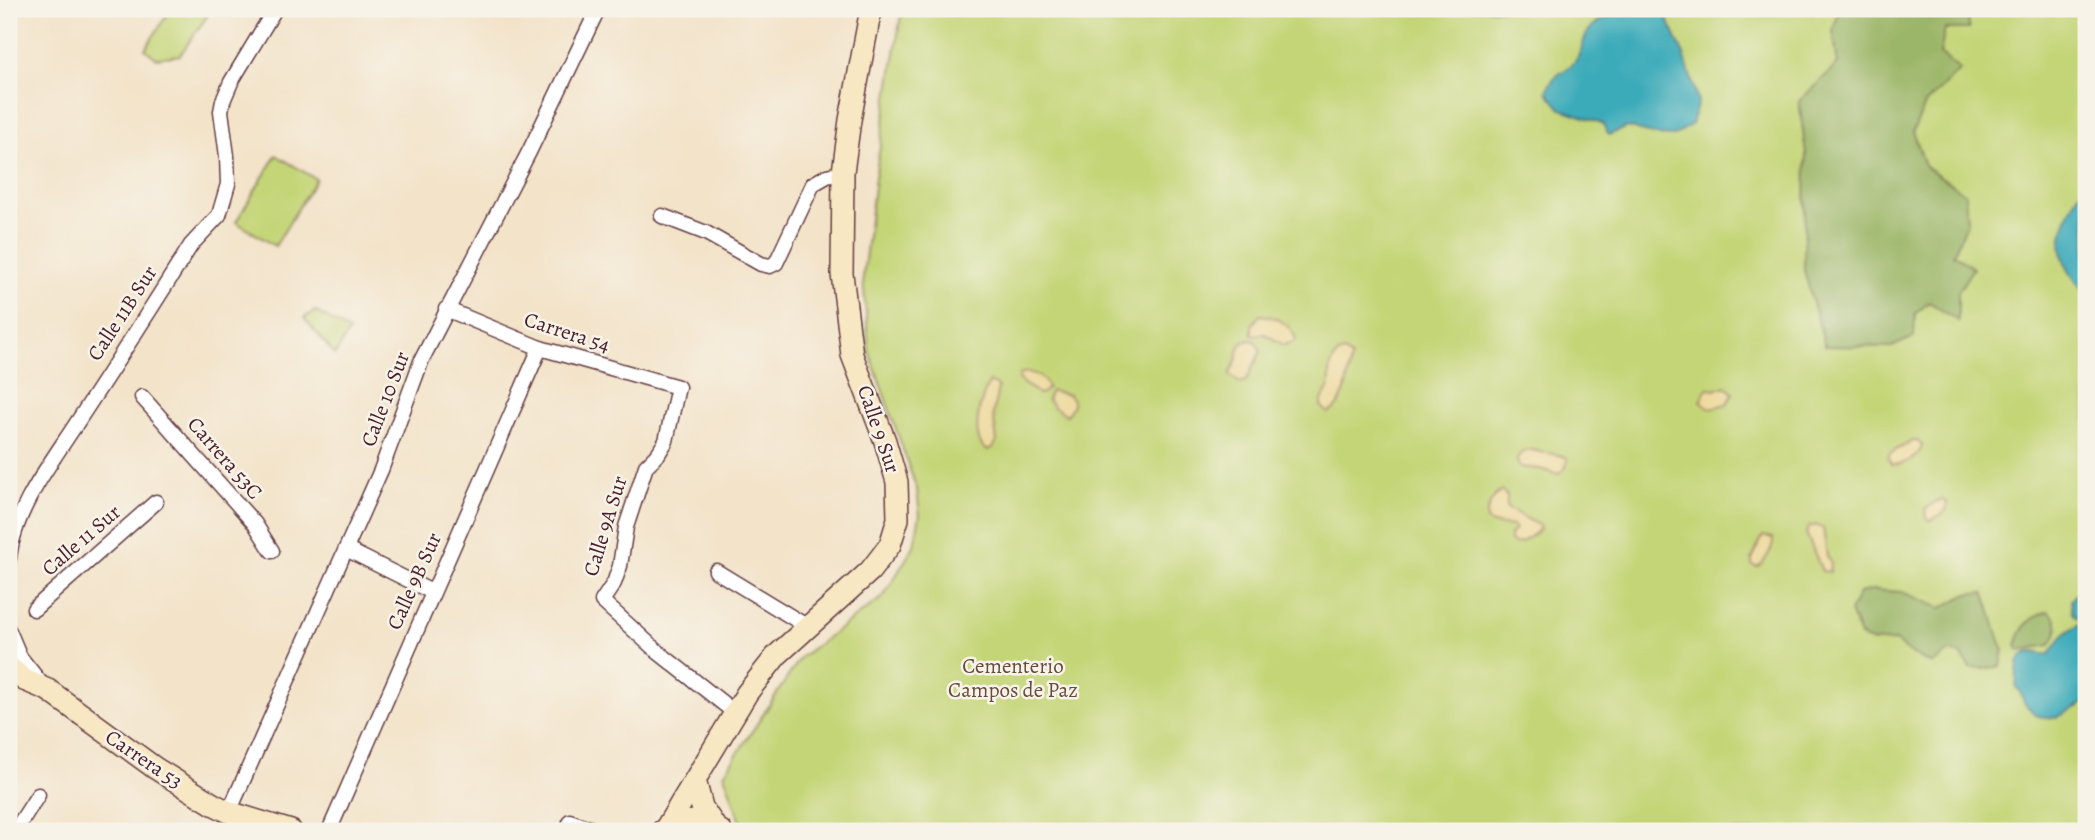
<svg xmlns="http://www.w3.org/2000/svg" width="2095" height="840" viewBox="0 0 2095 840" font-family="Alegreya,serif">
<rect width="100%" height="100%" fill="#f7f3e8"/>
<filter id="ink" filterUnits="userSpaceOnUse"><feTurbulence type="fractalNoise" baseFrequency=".0143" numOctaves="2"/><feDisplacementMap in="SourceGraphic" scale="14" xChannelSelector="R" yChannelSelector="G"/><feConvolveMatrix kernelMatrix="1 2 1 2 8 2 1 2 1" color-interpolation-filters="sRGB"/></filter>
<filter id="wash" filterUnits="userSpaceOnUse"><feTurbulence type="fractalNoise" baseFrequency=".00686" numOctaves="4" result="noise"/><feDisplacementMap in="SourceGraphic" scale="28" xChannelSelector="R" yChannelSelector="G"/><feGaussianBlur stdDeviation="1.57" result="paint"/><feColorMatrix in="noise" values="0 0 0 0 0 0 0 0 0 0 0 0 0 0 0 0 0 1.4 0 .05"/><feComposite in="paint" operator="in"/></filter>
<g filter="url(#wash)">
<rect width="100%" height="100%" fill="#f3e3c9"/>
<g fill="#c4d577" stroke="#877a51" stroke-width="2">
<path d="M171,9H212L180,55L156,58L145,49Z"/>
<path d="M902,9H2086V831H744L724,774L801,657L883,597L914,546L920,515L917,490L869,351L863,277L875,178Z"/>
<path d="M276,155L316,179L275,246L236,222Z"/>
<path d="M315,311L349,331L335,355L304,318Z"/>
</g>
<g fill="#9bb668" stroke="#726a4a" stroke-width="2">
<path d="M1840,9H1967L1968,11L1969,29H1945L1940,54L1960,70L1926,103L1913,131L1925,166L1965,193L1967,224L1953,254L1973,268L1958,292V321L1929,302L1915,314L1914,337L1892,347L1825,346L1804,270L1806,153L1799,101L1838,64L1833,30Z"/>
<path d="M1874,590L1902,592L1941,608L1968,594L1984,592C1993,612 1994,630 2004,650L2001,666L1988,669L1970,668L1961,654L1949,652L1933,664L1913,655L1895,641L1873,642L1860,636L1850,612L1859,593Z"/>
<path d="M2048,611C2062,621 2059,632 2050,645L2020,650L2016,646C2021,626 2029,619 2048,611Z"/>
</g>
<g fill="#eeda9e" stroke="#9c7c64" stroke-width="2">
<path d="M1260,315C1277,316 1288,323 1296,338L1294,342L1284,345L1265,334L1252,335V325Z"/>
<path d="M1250,340L1255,341L1261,351L1246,381L1240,383L1230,375C1230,371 1233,368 1235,364C1240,352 1235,343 1250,340Z"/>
<path d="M1344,352L1351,357C1348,375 1347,404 1328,413L1321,406C1321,397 1327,394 1329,386C1332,371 1326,368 1338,354Z"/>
<path d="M1027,372C1036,373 1045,379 1048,388L1043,393L1038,394C1032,387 1023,386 1019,379L1020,374Z"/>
<path d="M990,382L998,387L993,414L997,441L993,448L987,450C969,440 980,396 990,382Z"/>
<path d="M1725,386L1733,393L1727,404C1715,406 1709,412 1701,401L1705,391L1708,388L1715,390Z"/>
<path d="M1051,391L1069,395L1073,400V405L1067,415L1054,407L1047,399Z"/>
<path d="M1913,441H1918L1922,444C1922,456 1904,466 1891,464L1888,458L1890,453Z"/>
<path d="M1533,450C1544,454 1559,453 1567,458C1568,466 1565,470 1557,474L1540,469L1520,467L1517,462C1518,452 1524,451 1533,450Z"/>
<path d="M1502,491L1507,496V508L1540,526L1539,530L1522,542L1514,544L1510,541V535L1515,529L1513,526L1492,524L1487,520C1485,510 1493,495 1502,491Z"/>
<path d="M1942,499L1947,503L1946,511L1930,521L1926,518L1925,510L1935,502Z"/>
<path d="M1815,525L1823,528L1827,556L1831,564L1830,572L1822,571L1806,533L1809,527Z"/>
<path d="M1763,536L1773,538C1774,547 1765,563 1757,567L1752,565V559Z"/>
</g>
<g fill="#3baab9" stroke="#426472" stroke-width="2">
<path d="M1621,9H1663L1684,55L1698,101L1692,124L1674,136L1656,135L1627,127L1609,135L1602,123L1561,109L1547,92C1553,71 1566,74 1576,60C1582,51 1583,38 1590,29C1598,19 1613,17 1621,9Z"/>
<path d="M2086,186V293C2060,265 2054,244 2071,209C2075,200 2079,192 2086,186Z"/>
<path d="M2086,584V617L2083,620C2072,618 2072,610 2071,600Z"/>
<path d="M2079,624L2086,625V702L2056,718L2037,716L2025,704L2019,689L2016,688C2018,677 2013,654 2031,652C2038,652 2043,655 2050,654L2062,636Z"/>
</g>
</g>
<g filter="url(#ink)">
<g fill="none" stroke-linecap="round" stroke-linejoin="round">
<g stroke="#633c43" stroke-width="17">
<g id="street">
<path d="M662,216L706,233L761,264L770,266L776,263L813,184L827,176L843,172"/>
<path d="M446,309L540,348L678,387L666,441L658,454L646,466L626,527L620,566L614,583L602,601L658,652L734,712"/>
<path d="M142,397L255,524L272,551"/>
<path d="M346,549L432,592"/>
<path d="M9,559C14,509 51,463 78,421C116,363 154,304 191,245L219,215L228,184L227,156L221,111L223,101L231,82L275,9"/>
<path d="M716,571L808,627"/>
<path d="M34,609L156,502"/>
<path d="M9,631L20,657L44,687"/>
<path d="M229,812L381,470L422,359L529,152L598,9"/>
<path d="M570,821L598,831"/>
<path d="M15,831L38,795"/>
<path d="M329,831L540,348"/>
</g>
</g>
<g stroke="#633c43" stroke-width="24">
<g id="secondary">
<path d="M9,667L24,680L48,690L155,768L213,804L229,812L291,831"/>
<path d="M695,780L702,807L715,827"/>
<path d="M666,828L747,693L777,655L870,571L890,545L898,519L897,482L885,441L852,355L842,274L843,172L850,120L871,9"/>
<path d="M662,831C680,818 704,818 721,831"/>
</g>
</g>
<use href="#street" stroke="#fff" stroke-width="14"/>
<use href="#secondary" stroke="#f8e7c3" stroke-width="21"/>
</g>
</g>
<g text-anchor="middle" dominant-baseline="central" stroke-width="5" stroke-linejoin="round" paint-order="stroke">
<g font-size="21" fill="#4a1f2b" stroke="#f7f3e8">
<text transform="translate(122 313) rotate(-57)">Calle 11B Sur</text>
<text transform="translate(567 332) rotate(18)">Carrera 54</text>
<text transform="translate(385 399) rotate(-69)">Calle 10 Sur</text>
<text transform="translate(879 429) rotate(71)">Calle 9 Sur</text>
<text transform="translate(225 458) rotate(49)">Carrera 53C</text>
<text transform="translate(605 526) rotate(-73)">Calle 9A Sur</text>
<text transform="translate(81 540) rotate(-41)">Calle 11 Sur</text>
<text transform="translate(414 581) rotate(-66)">Calle 9B Sur</text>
<text transform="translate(144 759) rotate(34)">Carrera 53</text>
</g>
<g font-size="21" fill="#684c3e" stroke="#f7f3e8">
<text x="1013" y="666">Cementerio<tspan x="1013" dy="24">Campos de Paz</tspan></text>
</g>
</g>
<rect width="2095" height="840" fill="none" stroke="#f7f3e8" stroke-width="35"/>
</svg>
